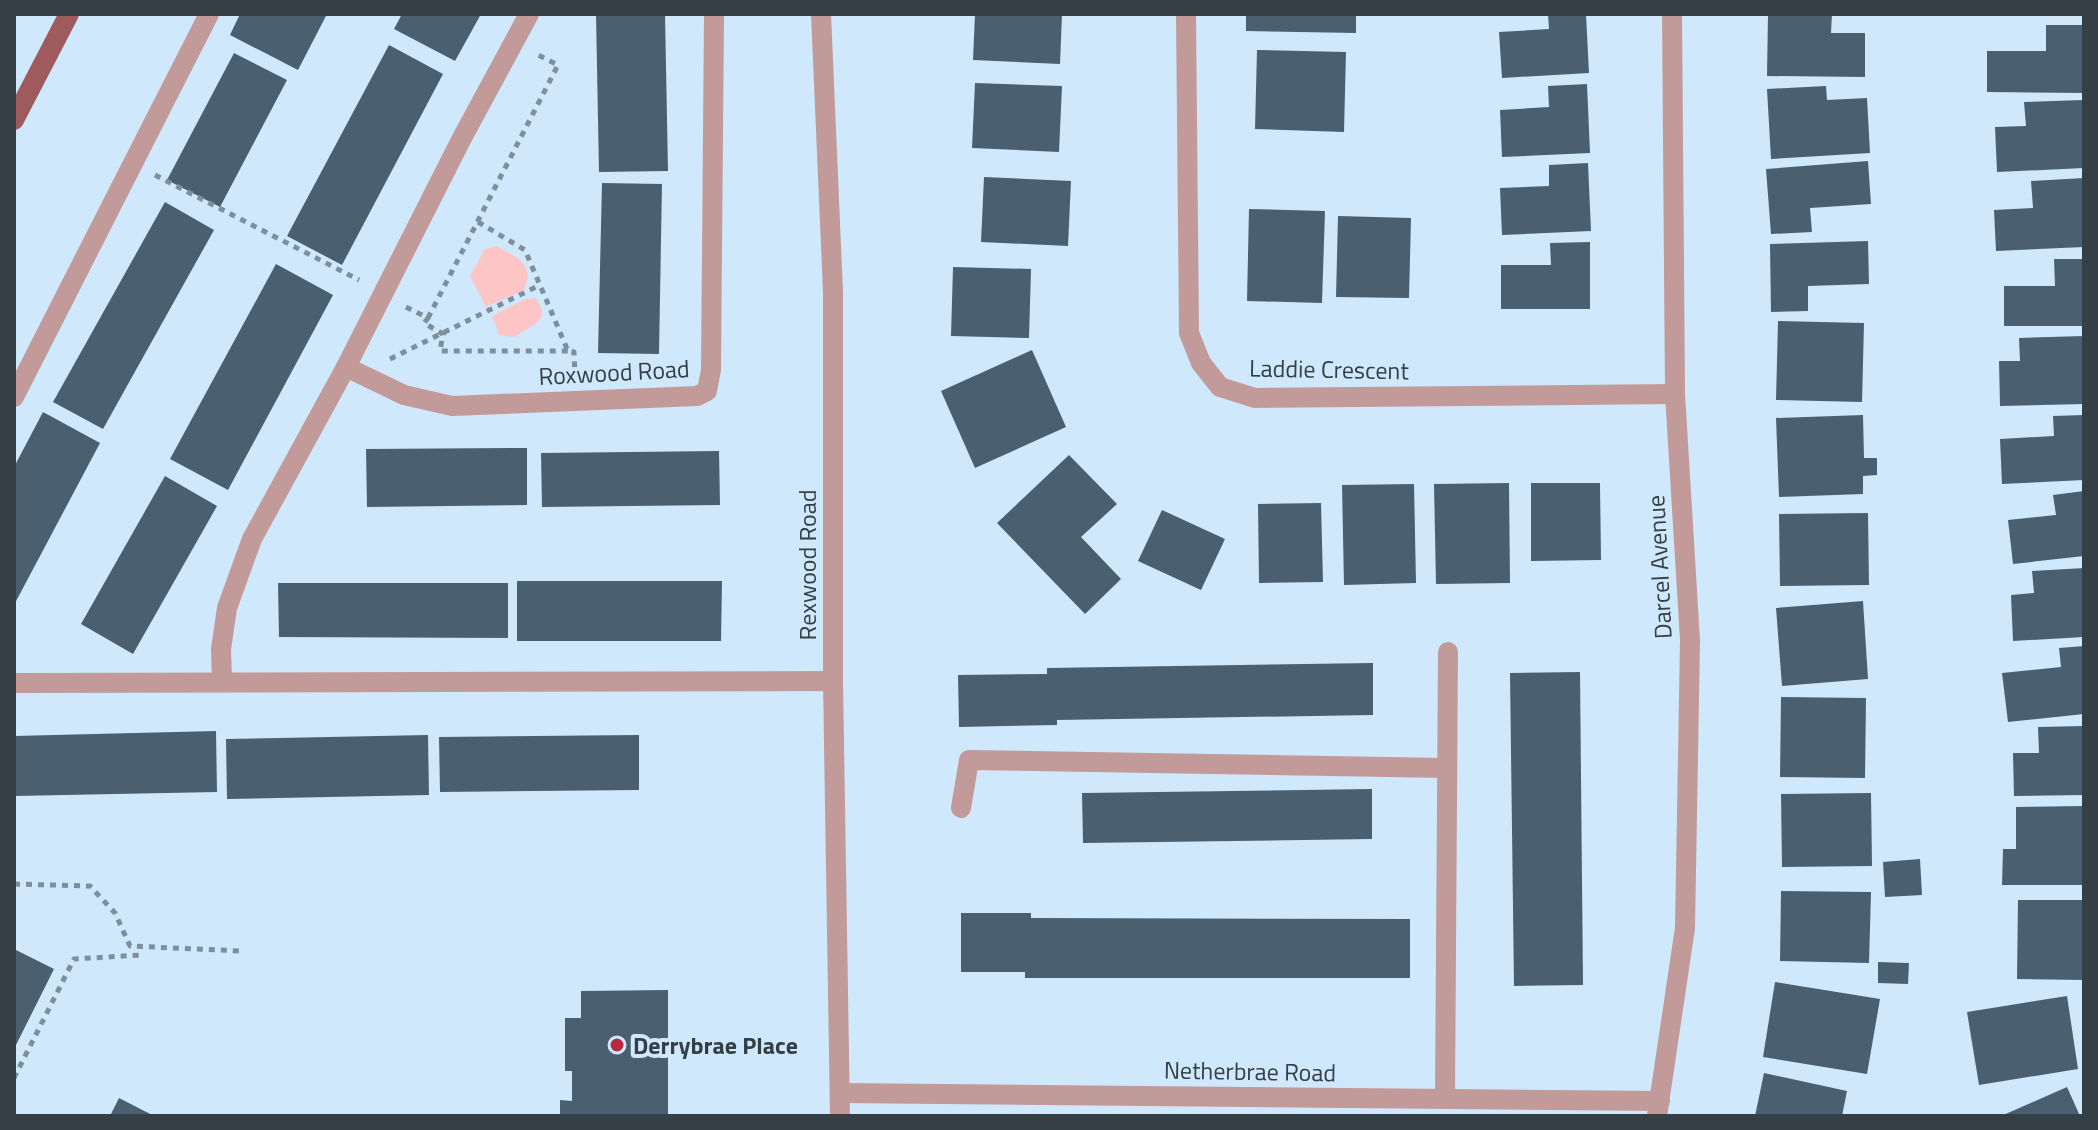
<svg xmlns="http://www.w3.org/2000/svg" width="2098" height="1130" viewBox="0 0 2098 1130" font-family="'Titillium Web',sans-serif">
<rect width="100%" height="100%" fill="#cfe8fc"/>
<g fill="#fdc5c6">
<path d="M496,246C516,257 536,263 524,290L486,307L470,276L485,249Z"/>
<path d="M536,298L542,310V316L536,324L514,337L499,335L492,316L525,299Z"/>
</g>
<g fill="#4a6071">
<path d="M240,14H327L298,70L230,35Z"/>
<path d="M402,14H481L455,61L394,29Z"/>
<path d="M596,14H665L668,171L599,172Z"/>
<path d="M975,14H1062L1060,64L973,60Z"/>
<path d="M1246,14H1356V33L1246,31Z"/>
<path d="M1548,14H1586L1589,73L1502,78L1499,32L1549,29Z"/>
<path d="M1768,14H1832L1831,33H1865V77L1767,76Z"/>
<path d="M2046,25H2084L2083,93L1987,92V51H2046Z"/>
<path d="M389,45L443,74L342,265L287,236Z"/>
<path d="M1257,50L1346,52L1344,132L1255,129Z"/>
<path d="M234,53L287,80L220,207L167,180Z"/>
<path d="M975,83L1062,86L1059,152L972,148Z"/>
<path d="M1587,84L1590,153L1502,157L1500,110L1549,107L1548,86Z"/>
<path d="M1826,86L1827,100L1867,98L1870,153L1771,159L1767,89Z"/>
<path d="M2083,100L2084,168L1997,172L1995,127L2026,126L2024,102Z"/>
<path d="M1868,161L1871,204L1810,208L1812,232L1771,234L1766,169Z"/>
<path d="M1588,163L1591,231L1502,235L1500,188L1549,186V165Z"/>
<path d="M984,177L1071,181L1068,246L981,242Z"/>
<path d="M2084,178V247L1996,251L1994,210L2033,208L2031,181Z"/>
<path d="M602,183L662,184L659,354L598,353Z"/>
<path d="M165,202L214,230L103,429L53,402Z"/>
<path d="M1249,209L1325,211L1322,303L1247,301Z"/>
<path d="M1338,216L1411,218L1409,298L1336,297Z"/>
<path d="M1868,241L1869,284L1808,286V311L1771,312L1770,244Z"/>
<path d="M1590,242V309H1501V265H1551L1550,243Z"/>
<path d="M2054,259H2084V326H2004V286H2055Z"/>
<path d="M276,264L333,295L228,490L170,459Z"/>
<path d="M953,267L1031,269L1029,338L951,336Z"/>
<path d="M1778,321L1864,323L1862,402L1776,400Z"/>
<path d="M2084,336V404L2000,406L1999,361H2020L2019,338Z"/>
<path d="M1032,350L1066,427L975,468L941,391Z"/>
<path d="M43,412L100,443L14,605V467Z"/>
<path d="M1863,415L1864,458H1877V475L1863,476V494L1779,497L1776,418Z"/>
<path d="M2084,415V480L2002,484L2000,439L2054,436L2053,416Z"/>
<path d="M527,448V505L367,507L366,449Z"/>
<path d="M719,451L720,505L542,507L541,453Z"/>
<path d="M1069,455L1117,504L1081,537L1121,579L1085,614L997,523Z"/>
<path d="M165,476L217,506L133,654L81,624Z"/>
<path d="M1509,483L1510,583L1436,584L1434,484Z"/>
<path d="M1531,483H1600L1601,560L1531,561Z"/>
<path d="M1414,484L1416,583L1344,585L1342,485Z"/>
<path d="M2084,491V556L2013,564L2008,520L2056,515L2053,495Z"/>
<path d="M1321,503L1323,582L1259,583L1258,504Z"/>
<path d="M1162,510L1225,539L1201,590L1138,561Z"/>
<path d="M1868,513L1869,585L1780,586L1779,514Z"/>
<path d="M2084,568V637L2013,641L2011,595L2034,593L2032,571Z"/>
<path d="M517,581H722L721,641H517Z"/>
<path d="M278,583H508V638L279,637Z"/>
<path d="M1863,601L1868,679L1782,686L1776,608Z"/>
<path d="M2084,646V714L2008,722L2002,673L2061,667L2059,648Z"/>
<path d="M1373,663V715L1057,720V725L959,727L958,675L1047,674V668Z"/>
<path d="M1580,672L1583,985L1514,986L1510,673Z"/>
<path d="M1781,697L1866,698L1865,778L1780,777Z"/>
<path d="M2084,726V795L2014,796L2013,753H2039L2038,727Z"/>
<path d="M216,731L217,792L14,796V736Z"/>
<path d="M428,735L429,795L227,799L226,739Z"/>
<path d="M639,735V790L440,792L439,737Z"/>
<path d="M1372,789V839L1083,843L1082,793Z"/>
<path d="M1871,793L1872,866L1782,867L1781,794Z"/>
<path d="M2084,806V885H2002L2003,849H2016V807Z"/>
<path d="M1920,859L1922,895L1885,897L1883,862Z"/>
<path d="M1781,891L1871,892L1869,963L1780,961Z"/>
<path d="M2018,900H2084V980L2017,979Z"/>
<path d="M961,913H1031V918L1410,919V978H1025V972H961Z"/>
<path d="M14,949L54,969L14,1049Z"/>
<path d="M1878,962L1909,963L1908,984L1878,983Z"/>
<path d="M1775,982L1880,999L1867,1074L1763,1057Z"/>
<path d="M668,990V1116H560V1100L572,1101V1071H565V1018H581V991Z"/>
<path d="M2067,996L2078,1069L1979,1085L1967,1012Z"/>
<path d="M1764,1073L1847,1091L1842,1116H1755Z"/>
<path d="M2067,1087L2080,1116H2001Z"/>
<path d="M119,1098L154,1116H110Z"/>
</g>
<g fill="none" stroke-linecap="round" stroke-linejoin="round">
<g stroke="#7d8f9c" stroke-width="5" stroke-dasharray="6 6" stroke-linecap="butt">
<path d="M155,175L359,280"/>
<path d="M478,222L525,250L568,351L574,352L575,376"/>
<path d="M406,307L428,318L424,323L443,334L440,351H568"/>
<path d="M428,318L558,65L538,55"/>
<path d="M390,359L540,285"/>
<path d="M14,884L90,886L115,913L130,946L241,951"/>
<path d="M14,1078L74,959L141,955"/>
</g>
<g stroke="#c29a9a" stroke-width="20">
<path d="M821,14L833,292V681L840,1116"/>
<path d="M1186,14L1189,333L1201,363L1220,387L1255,398L1675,394"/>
<path d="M346,367L404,395L452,406L697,396L707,391L711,370L714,14"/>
<path d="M14,397L209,14"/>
<path d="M222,682L221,649L227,608L252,539L346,367L462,138L529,14"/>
<path d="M14,683L833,681"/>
<path d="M961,808L969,760L1447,768"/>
<path d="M840,1093L1660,1101"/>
<path d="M1445,1098L1448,652"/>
<path d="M1657,1116L1685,928L1690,640L1675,394L1672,14"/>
</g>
<path stroke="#9f5a5d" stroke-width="20" d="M14,120L69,14"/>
</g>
<circle fill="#b92840" stroke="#cfe8fc" stroke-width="3" cx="617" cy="1045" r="8"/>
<g text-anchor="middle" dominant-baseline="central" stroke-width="8" stroke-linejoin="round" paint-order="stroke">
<g font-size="24" fill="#343f46" stroke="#cfe8fc">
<text transform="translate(1329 369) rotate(1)">Laddie Crescent</text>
<text transform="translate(614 372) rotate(-3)">Roxwood Road</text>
<text transform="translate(807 565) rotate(-90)">Rexwood Road</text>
<text transform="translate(1659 567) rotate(-93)">Darcel Avenue</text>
<text transform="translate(1250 1071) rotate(1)">Netherbrae Road</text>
</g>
<g font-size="24" font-weight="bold" fill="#343f46" stroke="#cfe8fc" text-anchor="start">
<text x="633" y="1045">Derrybrae Place</text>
</g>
</g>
<rect width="2098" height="1130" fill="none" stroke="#343f46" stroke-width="32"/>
</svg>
